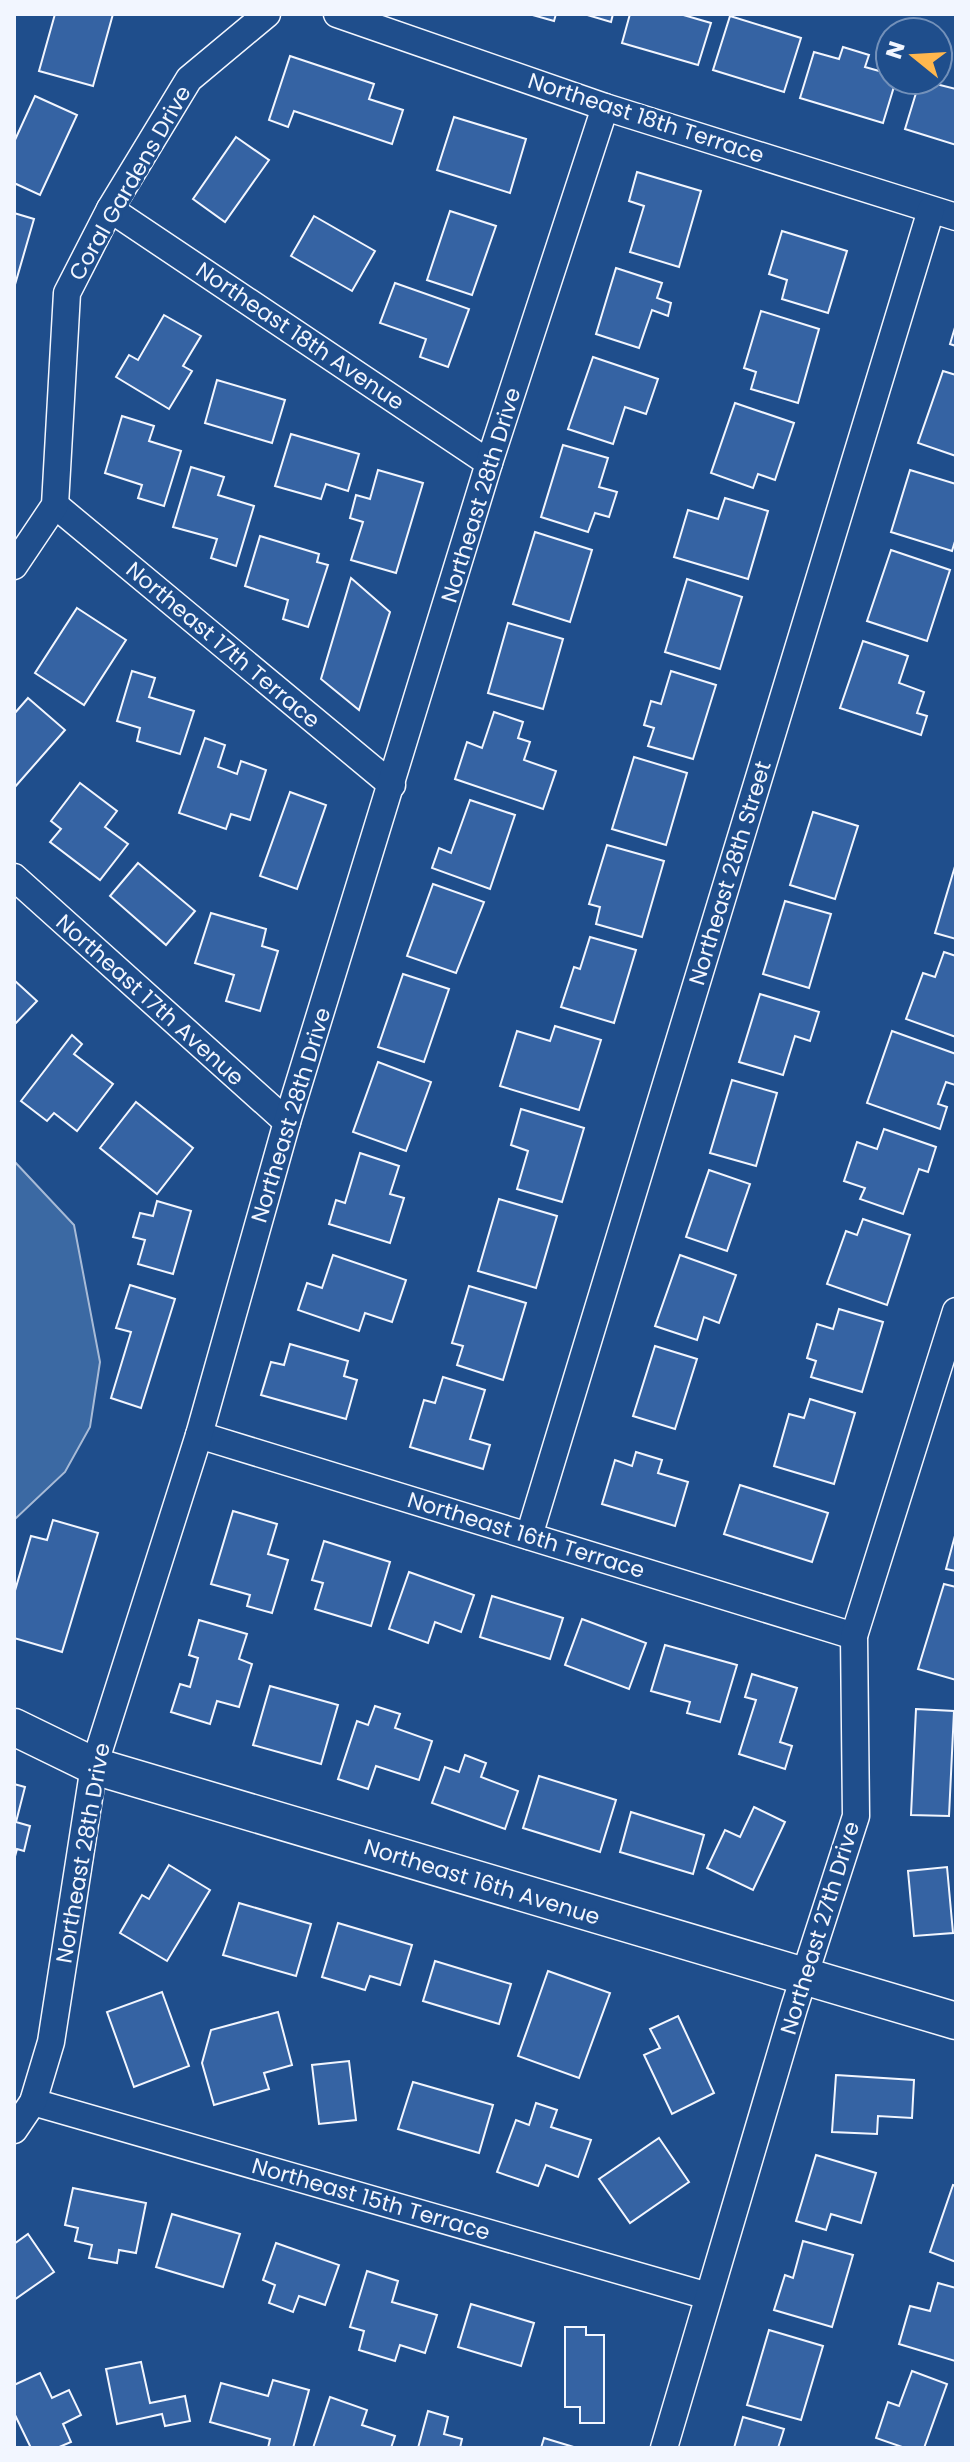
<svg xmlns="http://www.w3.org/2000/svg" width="970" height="2462" viewBox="0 0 970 2462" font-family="Poppins,sans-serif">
<rect width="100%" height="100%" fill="#1f4e8c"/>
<path fill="#3b69a3" stroke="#a8bbd7" stroke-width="2" d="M14,1161L74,1225L100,1362L90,1427L65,1472L14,1520Z"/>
<g fill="#3563a3" stroke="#f2f6ff" stroke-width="2">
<path d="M55,14H113L93,86L39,71Z"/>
<path d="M529,14H556L554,21Z"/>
<path d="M584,14H613L611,22Z"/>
<path d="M630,14H680L711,23L698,65L622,43Z"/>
<path d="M730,16L801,38L784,92L713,70Z"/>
<path d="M843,47L869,55L865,67L890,74V80H896L883,123L800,98L814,52L839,59Z"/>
<path d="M290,56L374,84L369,99L403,110L392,144L294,111L288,127L269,120Z"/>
<path d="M920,80L956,89V145L905,129Z"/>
<path d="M35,96L77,115L40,195L14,183V142Z"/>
<path d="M454,117L526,139L510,193L437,170Z"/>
<path d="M236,137L269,160L225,222L193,199Z"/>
<path d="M637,172L701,191L679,267L630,252L644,206L629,201Z"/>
<path d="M450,211L496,226L472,295L427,280Z"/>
<path d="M14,213L34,219L14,288Z"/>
<path d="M314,216L375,251L352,291L291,256Z"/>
<path d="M782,231L847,251L828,313L782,299L787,280L769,274Z"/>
<path d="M616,268L662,283L657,298L671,303L668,316L652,310L639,348L596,334Z"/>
<path d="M395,283L469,309L448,367L420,357L426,339L380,323Z"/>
<path d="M761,311L819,329L798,403L751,389L756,372L744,368Z"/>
<path d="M164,315L201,336L183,366L192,371L169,409L116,377L129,355L138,360Z"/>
<path d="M956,324V346L950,344Z"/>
<path d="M593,357L658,379L646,414L625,407L613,444L568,429Z"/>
<path d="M943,371L956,375V456L918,443Z"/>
<path d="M217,380L285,400L272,443L205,423Z"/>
<path d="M735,403L794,423L775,480L758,474L753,488L711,473Z"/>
<path d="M122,416L154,426L149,441L181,451L164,506L138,498L142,485L105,473Z"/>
<path d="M291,434L359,454L348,491L326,484L321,499L275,486Z"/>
<path d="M563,445L608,458L599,487L617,492L609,517L595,513L588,532L541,517Z"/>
<path d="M191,467L224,477L218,495L254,506L236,566L211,558L217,539L173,527Z"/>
<path d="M378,470L423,483L396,573L351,560L363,522L350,518L356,495L370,499Z"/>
<path d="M910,470L956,484V538L952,551L891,532Z"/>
<path d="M725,498L768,511L748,579L674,557L688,510L718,519Z"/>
<path d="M535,532L592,550L570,622L513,604Z"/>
<path d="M260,536L319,554L317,562L328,565L308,627L283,619L288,600L245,586Z"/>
<path d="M891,550L950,570L927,641L867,621Z"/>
<path d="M351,578L390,612L359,710L321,679Z"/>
<path d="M687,579L742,597L720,669L665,652Z"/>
<path d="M77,608L126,640L84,705L35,673Z"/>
<path d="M508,623L563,639L543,709L488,693Z"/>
<path d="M863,641L908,656L899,683L924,692L917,713L927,716L921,735L840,708Z"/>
<path d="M132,671L155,678L149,697L194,711L180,754L137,741L140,728L117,721Z"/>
<path d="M671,671L716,685L693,759L648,746L654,728L644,725L651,701L661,704Z"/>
<path d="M28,698L65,730L14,788V714Z"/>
<path d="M494,712L523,722L518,738L530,742L524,760L556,771L543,809L455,779L467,742L482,748Z"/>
<path d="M205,738L225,745L218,767L237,774L241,761L266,770L250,820L231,814L226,829L179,813Z"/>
<path d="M634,757L687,773L666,845L612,829Z"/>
<path d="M80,783L117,811L105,827L128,844L100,880L50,842L61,829L51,821Z"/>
<path d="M290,792L326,805L297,889L260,876Z"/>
<path d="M470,800L515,815L490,889L432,868L439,848L451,853Z"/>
<path d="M813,812L858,826L835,899L790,885Z"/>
<path d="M607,845L664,861L642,937L596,924L600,907L589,904Z"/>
<path d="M138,863L195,911L166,945L110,896Z"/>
<path d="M956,863V939L935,933Z"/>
<path d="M433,884L484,902L456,973L407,956Z"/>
<path d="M785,901L831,914L809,988L763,974Z"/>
<path d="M211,913L266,929L262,946L278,951L260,1011L226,1001L234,975L195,963Z"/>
<path d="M590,937L636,950L614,1023L561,1007L574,967L580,969Z"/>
<path d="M944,952L956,956V1037L906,1019L923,973L935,977Z"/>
<path d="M403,974L449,989L424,1062L378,1047Z"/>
<path d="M14,980L37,1001L14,1025Z"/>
<path d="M760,994L819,1012L810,1041L795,1036L783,1075L739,1062Z"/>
<path d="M555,1026L601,1040L579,1110L500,1086L517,1031L550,1041Z"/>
<path d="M892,1031L956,1054L955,1085L946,1082L938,1104L947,1107L940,1129L867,1103Z"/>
<path d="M72,1035L82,1044L74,1054L113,1084L77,1131L54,1113L47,1121L21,1101Z"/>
<path d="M378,1062L431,1082L406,1151L353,1132Z"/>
<path d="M732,1080L777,1093L756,1166L710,1153Z"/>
<path d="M136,1102L193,1148L157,1194L100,1148Z"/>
<path d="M521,1109L584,1128L562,1202L517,1189L528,1151L511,1145Z"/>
<path d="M884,1129L936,1147L928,1172L919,1169L903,1214L860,1199L865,1188L844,1181L857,1142L877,1149Z"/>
<path d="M360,1153L399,1166L390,1194L404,1198L390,1243L329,1224L336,1200L345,1203Z"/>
<path d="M709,1170L750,1184L727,1251L686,1237Z"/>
<path d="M499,1199L557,1216L536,1288L478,1271Z"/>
<path d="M157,1201L191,1211L173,1274L138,1264L145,1240L133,1237L140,1213L153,1216Z"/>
<path d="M863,1219L910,1235L887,1305L827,1284L846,1231L857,1235Z"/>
<path d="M333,1255L406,1280L392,1322L365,1313L359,1331L298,1310L307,1283L322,1288Z"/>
<path d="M680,1255L736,1275L719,1323L704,1317L697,1340L655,1326Z"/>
<path d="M130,1285L175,1299L141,1408L111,1398L131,1332L116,1328Z"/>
<path d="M469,1286L526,1303L503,1380L457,1365L463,1346L452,1343Z"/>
<path d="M839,1309L883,1322L862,1392L811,1377L816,1361L807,1358L817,1324L833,1329Z"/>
<path d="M290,1344L348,1361L344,1376L357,1380L346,1419L261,1395L271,1362L284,1365Z"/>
<path d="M655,1346L697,1359L675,1429L633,1416Z"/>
<path d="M443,1377L485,1390L470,1439L490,1445L483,1469L410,1447L424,1400L435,1403Z"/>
<path d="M810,1399L855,1413L834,1484L774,1466L789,1414L804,1418Z"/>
<path d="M636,1452L662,1460L658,1473L688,1482L675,1526L602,1504L615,1460L632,1466Z"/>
<path d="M740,1485L828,1513L812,1562L724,1534Z"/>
<path d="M233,1511L277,1524L268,1554L288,1560L272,1613L247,1606L250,1595L211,1584Z"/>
<path d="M53,1520L98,1533L62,1652L14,1638V1594L31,1536L47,1540Z"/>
<path d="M956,1532V1571L946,1569Z"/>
<path d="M324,1541L390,1562L371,1626L315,1609L323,1583L312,1580Z"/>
<path d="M409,1572L474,1595L461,1632L435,1622L428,1643L389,1629Z"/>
<path d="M944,1584L956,1587V1680L918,1669Z"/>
<path d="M492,1596L563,1618L550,1659L480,1637Z"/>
<path d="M582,1619L646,1643L629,1689L565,1665Z"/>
<path d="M199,1620L247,1634L239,1659L252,1664L239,1707L217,1701L210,1724L171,1712L180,1684L190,1687L198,1658L189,1655Z"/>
<path d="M665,1645L737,1665L720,1722L687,1713L690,1702L651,1691Z"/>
<path d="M752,1674L797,1688L780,1742L792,1746L785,1769L739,1754L756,1700L745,1697Z"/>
<path d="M270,1686L338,1705L321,1764L253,1745Z"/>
<path d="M375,1706L400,1714L395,1728L432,1741L419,1780L376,1766L368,1789L338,1779L357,1721L368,1725Z"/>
<path d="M916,1709L954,1711L949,1816L911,1815Z"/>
<path d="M465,1755L486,1763L481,1777L518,1791L505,1829L432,1803L445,1767L459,1772Z"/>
<path d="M539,1776L616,1800L600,1852L523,1828Z"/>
<path d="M14,1784L25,1787L16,1822L30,1826L24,1851L17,1849L14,1860Z"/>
<path d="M754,1807L785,1822L753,1890L707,1868L725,1830L740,1837Z"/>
<path d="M631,1812L704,1835L693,1874L620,1852Z"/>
<path d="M169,1865L210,1890L167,1961L120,1933L142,1895L149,1899Z"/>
<path d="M947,1867L953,1933L914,1936L908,1871Z"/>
<path d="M239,1903L311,1924L296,1976L223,1955Z"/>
<path d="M338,1923L412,1945L400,1985L370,1976L365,1990L322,1977Z"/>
<path d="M435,1961L511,1984L499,2024L423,2001Z"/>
<path d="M548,1971L610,1993L579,2078L518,2056Z"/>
<path d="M162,1992L189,2066L134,2087L107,2012Z"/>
<path d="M278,2012L292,2065L264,2073L269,2089L214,2105L202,2063L211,2030Z"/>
<path d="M678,2016L714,2093L672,2114L644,2055L660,2048L650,2029Z"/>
<path d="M349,2061L356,2120L319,2124L312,2065Z"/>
<path d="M836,2075L914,2080L912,2118L878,2116L877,2134L832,2132Z"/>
<path d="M413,2082L493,2105L479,2153L398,2129Z"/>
<path d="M536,2103L557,2110L551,2127L591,2140L578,2177L546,2165L538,2186L497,2172L516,2120L529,2125Z"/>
<path d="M659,2138L689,2182L630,2223L599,2179Z"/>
<path d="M816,2155L876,2173L861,2223L831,2214L826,2230L796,2221Z"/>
<path d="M953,2185L956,2186V2262L930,2252Z"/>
<path d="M73,2188L146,2203L136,2253L119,2250L117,2263L89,2258L92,2245L75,2241L78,2228L65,2225Z"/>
<path d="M172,2214L240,2234L223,2287L156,2267Z"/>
<path d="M28,2234L54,2272L14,2300V2244Z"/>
<path d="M803,2241L853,2255L832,2327L774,2310L785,2275L793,2278Z"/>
<path d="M276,2243L339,2265L325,2305L299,2296L293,2312L269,2303L275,2285L263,2280Z"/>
<path d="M367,2271L398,2281L392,2302L437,2315L425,2353L400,2345L395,2361L359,2350L364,2331L350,2327Z"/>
<path d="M938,2283L956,2288L955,2361L899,2344L910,2306L930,2311Z"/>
<path d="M471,2304L534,2323L521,2366L458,2347Z"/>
<path d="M565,2327H586V2335H604V2423H580V2407H565Z"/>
<path d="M769,2330L823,2346L801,2420L747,2405Z"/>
<path d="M141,2362L150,2403L185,2396L190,2421L165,2426L162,2414L117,2424L106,2369Z"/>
<path d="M912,2371L947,2384L924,2448H905L876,2438L888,2402L899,2406Z"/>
<path d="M40,2373L52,2398L69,2390L81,2415L63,2424L71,2442L57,2448H31L14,2413V2385Z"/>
<path d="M273,2380L309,2390L293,2448H268L270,2439L210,2422L221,2383L268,2396Z"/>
<path d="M330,2397L367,2410L362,2425L395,2436L391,2448H313Z"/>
<path d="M428,2411L448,2417L444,2434L462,2439L460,2448H418Z"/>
<path d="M743,2417L784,2429L778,2448H734Z"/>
<path d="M544,2438L577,2448H541Z"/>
</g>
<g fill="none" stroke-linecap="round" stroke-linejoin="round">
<g stroke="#f2f6ff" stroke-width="29">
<g id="street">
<path d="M337,14L605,107L956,217"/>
<path d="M110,209L489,463"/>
<path d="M55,505L392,785"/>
<path d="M14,566L55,505L67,293L110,209L189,79L267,14"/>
<path d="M14,877L287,1122"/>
<path d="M199,1435L854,1636"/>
<path d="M529,1536L931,210"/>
<path d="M33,2102L708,2296"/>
<path d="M14,2130L33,2102L51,2042L94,1766L199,1435L287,1122L489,463L605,107"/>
<path d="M664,2448L794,2008L856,1816L854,1636L956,1311"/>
</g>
</g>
<g stroke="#f2f6ff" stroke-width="39">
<path id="secondary" d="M14,1727L94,1766L956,2021"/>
</g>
<use href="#street" stroke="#1f4e8c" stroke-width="26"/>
<use href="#secondary" stroke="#1f4e8c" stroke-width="36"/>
</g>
<g text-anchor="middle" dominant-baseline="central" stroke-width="6" stroke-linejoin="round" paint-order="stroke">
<g font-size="22" fill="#f2f6ff" stroke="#1f4e8c">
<text transform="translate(646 118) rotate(18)">Northeast 18th Terrace</text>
<text transform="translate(130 183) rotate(-60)">Coral Gardens Drive</text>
<text transform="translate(300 336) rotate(34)">Northeast 18th Avenue</text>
<text transform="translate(481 495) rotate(-73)">Northeast 28th Drive</text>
<text transform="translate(223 645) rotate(40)">Northeast 17th Terrace</text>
<text transform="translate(730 873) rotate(-73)">Northeast 28th Street</text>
<text transform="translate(150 1000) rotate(42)">Northeast 17th Avenue</text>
<text transform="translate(291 1115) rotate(-73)">Northeast 28th Drive</text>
<text transform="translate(526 1535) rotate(17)">Northeast 16th Terrace</text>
<text transform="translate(83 1853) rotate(-80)">Northeast 28th Drive</text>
<text transform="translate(482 1882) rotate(17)">Northeast 16th Avenue</text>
<text transform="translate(820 1928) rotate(-73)">Northeast 27th Drive</text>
<text transform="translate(371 2199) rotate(16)">Northeast 15th Terrace</text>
</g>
</g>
<rect width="970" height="2462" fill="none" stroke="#f2f6ff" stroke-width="32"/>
<g transform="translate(914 56) rotate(288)"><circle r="38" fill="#1f4e8c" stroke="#7391ba" stroke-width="2"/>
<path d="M0-6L14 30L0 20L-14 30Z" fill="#ffb74d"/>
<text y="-12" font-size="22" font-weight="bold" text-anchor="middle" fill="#f2f6ff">N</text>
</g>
</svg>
